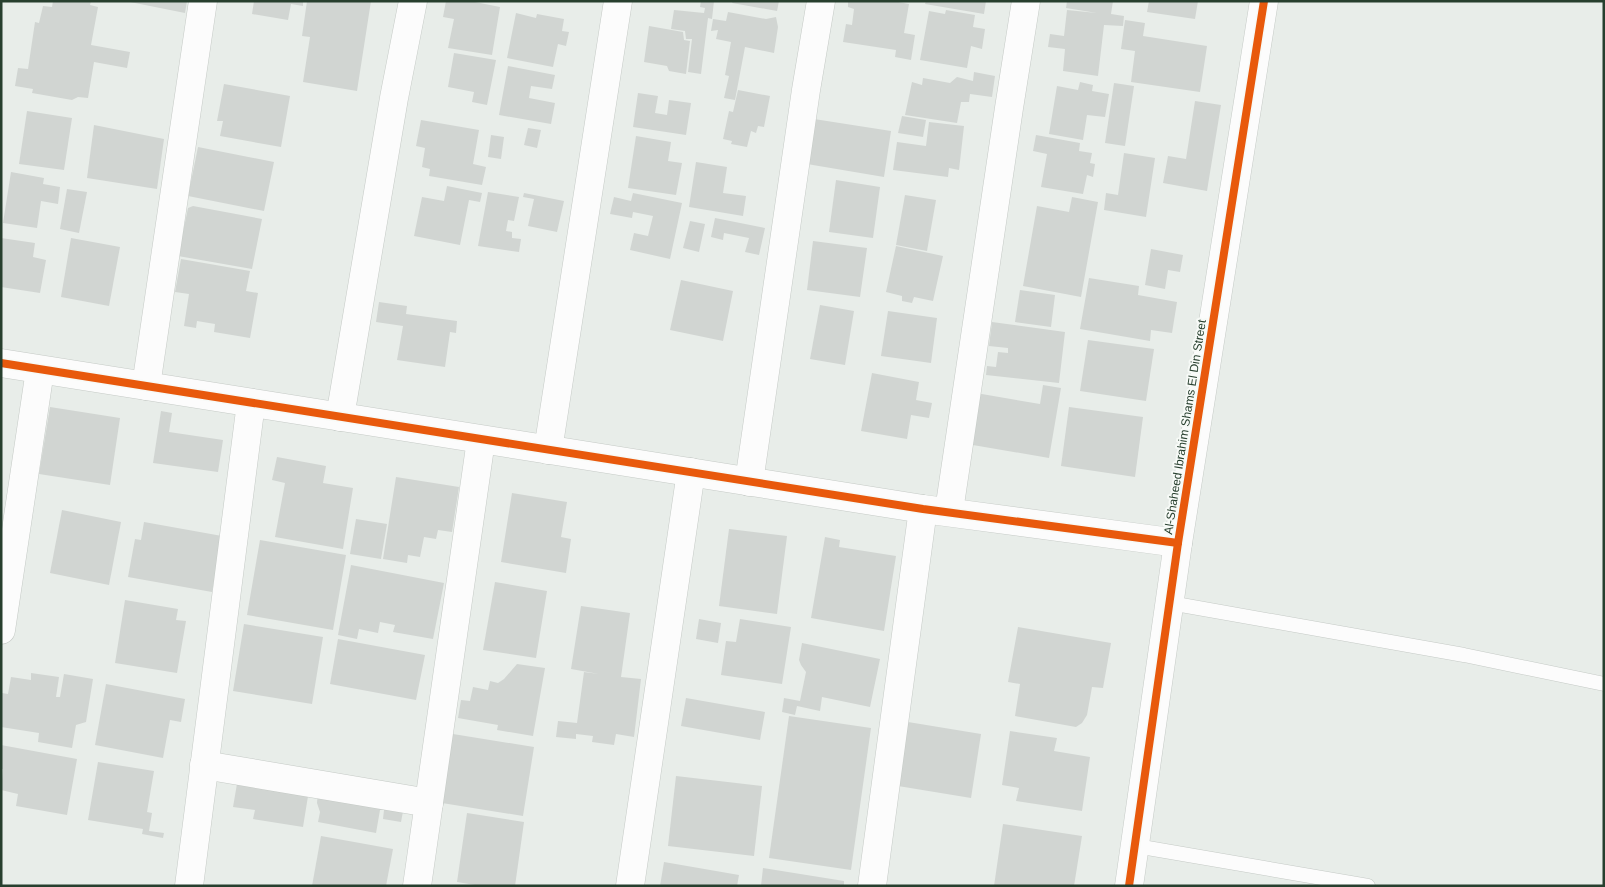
<svg xmlns="http://www.w3.org/2000/svg" width="1605" height="887" viewBox="0 0 1605 887" font-family="Arial,sans-serif">
<rect width="100%" height="100%" fill="#e8ede9"/>
<g fill="#d1d5d2">
<path d="M53,1H91L90,5L98,7L91,45L130,52L127,68L94,62L88,98L78,97L72,100L32,93L33,89L15,86L18,68L28,69L35,22L39,23L43,6L52,7Z"/>
<path d="M125,1H187L185,13Z"/>
<path d="M254,1H303V6L291,4L288,20L252,14Z"/>
<path d="M307,1H371L357,91L303,82L310,37L302,36Z"/>
<path d="M446,1H470L500,7L492,55L448,48L454,19L443,17Z"/>
<path d="M701,1H714L712,19L708,18L701,74L688,72L692,39H686L685,31L671,29L674,10L704,13L705,8L700,7Z"/>
<path d="M733,1H779L777,11L732,3Z"/>
<path d="M848,1H893L909,4L904,33L915,35L911,60L895,57L896,50L843,42L846,24L852,25L854,9L848,7Z"/>
<path d="M926,1H986L984,14L925,4Z"/>
<path d="M1067,1H1113L1111,14L1124,16L1123,26L1104,25L1098,76L1063,71L1065,49L1048,47L1050,34L1064,36L1067,10L1097,13L1066,8Z"/>
<path d="M1149,1H1198L1195,19L1147,12Z"/>
<path d="M946,10L975,15L973,27L985,29L982,49L971,46L967,68L920,60L929,11L945,14Z"/>
<path d="M728,12L766,19L776,17L778,27L774,53L745,47L735,100L724,98L729,76L725,75L731,42L716,39L718,30L711,31L713,19L726,21Z"/>
<path d="M516,13L536,18L537,14L564,19L562,31L569,32L566,46L558,44L553,67L507,58Z"/>
<path d="M1125,20L1145,23L1143,36L1207,46L1200,92L1131,82L1135,51L1121,49Z"/>
<path d="M649,26L683,32L684,40L690,41L686,74L669,71L667,66L644,62Z"/>
<path d="M454,53L496,60L487,105L472,102L474,92L448,87Z"/>
<path d="M508,66L555,75L552,89L531,86L529,98L555,103L551,124L499,115Z"/>
<path d="M974,72L995,76L992,97L970,94L969,102H961L957,123L905,115L912,82L922,85L923,78L950,83L957,77L973,81Z"/>
<path d="M1080,82L1093,85L1092,91L1109,94L1105,117L1087,115L1083,140L1049,134L1057,86L1078,90Z"/>
<path d="M1114,83L1134,86L1125,146L1105,143Z"/>
<path d="M224,84L290,96L281,147L220,136L223,121H217Z"/>
<path d="M738,90L770,96L764,127L758,126L756,133L751,131L747,147L731,144L732,141L723,139L729,111L733,112Z"/>
<path d="M638,93L658,96L655,113L667,115L669,100L691,103L686,135L633,127Z"/>
<path d="M1195,101L1221,105L1207,191L1163,183L1168,156L1186,159Z"/>
<path d="M27,111L72,118L64,170L19,164Z"/>
<path d="M902,116L926,120L923,137L898,133Z"/>
<path d="M814,119L891,131L884,177L807,164Z"/>
<path d="M421,120L479,130L473,164L486,167L482,185L429,176L430,169L422,167L425,148L416,146Z"/>
<path d="M929,122L964,126L959,170L949,168L948,177L893,170L897,142L926,146Z"/>
<path d="M94,125L164,139L157,189L87,178Z"/>
<path d="M528,128L541,130L537,148L524,145Z"/>
<path d="M491,135L504,137L501,159L488,157Z"/>
<path d="M1036,135L1080,143L1079,151L1092,153L1090,163L1095,164L1093,177L1087,175L1083,194L1041,187L1047,154L1033,151Z"/>
<path d="M636,136L671,142L668,161L682,163L676,195L628,188Z"/>
<path d="M198,147L274,162L264,211L188,196Z"/>
<path d="M1124,153L1155,158L1146,217L1104,210L1106,193L1118,195Z"/>
<path d="M696,162L727,167L723,193L746,196L743,216L689,207Z"/>
<path d="M11,172L44,178L43,184L60,187L58,204L41,201L37,228L3,223Z"/>
<path d="M836,180L880,187L873,238L829,232Z"/>
<path d="M447,186L482,193L480,202L469,200L460,245L414,236L422,197L444,201Z"/>
<path d="M67,189L87,192L79,233L60,229Z"/>
<path d="M488,192L519,197L514,221L508,220L506,231L512,232V238L521,239L519,252L478,246Z"/>
<path d="M524,193L564,201L557,232L528,226L534,199L523,197Z"/>
<path d="M633,193L682,203L670,259L630,250L634,233L648,236L653,216L633,212L632,218L610,214L614,197L631,201Z"/>
<path d="M905,195L936,200L927,251L896,245Z"/>
<path d="M1072,197L1098,202L1081,297L1023,286L1037,206L1069,212Z"/>
<path d="M193,206L262,219L252,269L178,256L187,213L188,208Z"/>
<path d="M715,218L765,228L759,255L745,252L749,238L724,233L723,240L711,237Z"/>
<path d="M690,221L705,224L699,252L683,248Z"/>
<path d="M1,238L35,243L33,257L46,260L40,293L1,287Z"/>
<path d="M71,238L120,247L109,306L61,297Z"/>
<path d="M813,241L867,248L860,297L807,290Z"/>
<path d="M896,246L943,256L933,301L914,297L912,303L902,301V296L886,292Z"/>
<path d="M1151,249L1183,255L1180,272L1168,270L1165,289L1145,285Z"/>
<path d="M181,259L250,271L246,291L258,293L250,338L214,332L215,324L197,321L196,328L184,326L189,294L175,292Z"/>
<path d="M1089,278L1139,286L1138,295L1177,302L1172,333L1151,330L1150,341L1080,329Z"/>
<path d="M681,280L733,291L723,341L670,330Z"/>
<path d="M1020,290L1055,295L1051,327L1015,322Z"/>
<path d="M379,302L407,306L406,314L457,321L456,333L450,332L445,367L397,360L403,326L376,322Z"/>
<path d="M820,305L854,311L845,365L810,359Z"/>
<path d="M888,311L937,318L931,363L881,356Z"/>
<path d="M992,322L1065,332L1059,383L986,375L987,366L996,367L998,352L1008,353V348L989,346Z"/>
<path d="M1088,340L1154,349L1146,401L1080,391Z"/>
<path d="M872,373L919,382L916,400L932,403L929,418L911,415L907,439L861,431Z"/>
<path d="M1043,385L1061,388L1049,458L967,444L976,393L1040,404Z"/>
<path d="M50,407L120,418L110,485L39,474Z"/>
<path d="M1069,407L1143,417L1135,477L1061,466Z"/>
<path d="M161,411L172,413L169,432L223,440L218,472L153,463Z"/>
<path d="M277,457L326,466L323,483L353,488L343,549L275,537L285,483L272,480Z"/>
<path d="M396,477L459,487L452,532L438,530L436,539L424,537L420,557L408,555L407,563L383,559Z"/>
<path d="M512,493L567,502L561,537L571,539L566,573L501,562Z"/>
<path d="M62,510L121,522L109,585L50,573Z"/>
<path d="M356,519L387,524L381,559L350,554Z"/>
<path d="M144,522L222,536L212,592L128,577L135,539L141,540Z"/>
<path d="M729,529L787,536L777,614L719,606Z"/>
<path d="M825,537L840,540L839,547L896,556L884,631L811,618Z"/>
<path d="M260,540L346,555L333,630L247,615Z"/>
<path d="M351,565L444,583L433,639L393,632L395,625L380,622L378,633L359,629L357,639L338,635Z"/>
<path d="M495,582L547,591L536,658L483,650Z"/>
<path d="M125,600L178,609L176,620L186,621L177,673L115,663Z"/>
<path d="M581,606L630,613L621,677L641,679L634,737L616,734L614,745L592,742L593,736L576,734V739L556,737L558,721L577,723L584,672L599,674L571,669Z"/>
<path d="M699,619L721,623L718,643L696,639Z"/>
<path d="M740,619L791,627L782,684L721,675L726,641L736,642Z"/>
<path d="M244,624L323,637L312,704L233,691Z"/>
<path d="M1018,627L1111,643L1103,688L1092,687L1087,715L1082,723L1076,727L1015,716L1020,684L1008,682Z"/>
<path d="M338,639L425,655L416,700L330,684Z"/>
<path d="M802,643L880,659L870,707L822,697L820,711L797,706L795,715L782,712L784,698L800,701L806,672L801,665L799,660Z"/>
<path d="M517,664L545,668L533,736L497,730L498,725L458,718L461,700L470,701L473,687L488,690L490,681L498,683L504,679Z"/>
<path d="M31,673L59,677L56,697H60L64,674L93,679L86,722L76,725L72,748L38,742L39,733L1,727L2,693L8,694L11,677L31,680Z"/>
<path d="M106,684L185,699L181,722L170,720L163,758L95,745Z"/>
<path d="M686,698L765,712L760,740L681,726Z"/>
<path d="M789,716L871,728L851,870L769,858Z"/>
<path d="M902,721L981,734L971,798L892,785Z"/>
<path d="M1010,731L1057,738L1054,751L1090,757L1082,811L1016,801L1019,788L1002,785Z"/>
<path d="M453,734L534,747L523,816L442,803Z"/>
<path d="M1,745L77,759L67,815L16,806L18,794L1,790L3,769H1Z"/>
<path d="M98,762L154,771L147,812L152,813L149,831L164,833L163,838L142,834L143,829L88,820Z"/>
<path d="M676,776L762,786L754,856L668,846Z"/>
<path d="M238,778L309,790L303,827L253,819L255,810L233,807Z"/>
<path d="M318,791L405,801L401,822L383,819L384,810H380L376,833L318,822L320,812L317,803Z"/>
<path d="M467,813L524,822L515,886H481L457,882Z"/>
<path d="M1003,824L1082,836L1074,886H994Z"/>
<path d="M321,836L393,849L386,886H312Z"/>
<path d="M664,862L739,875L737,886H660Z"/>
<path d="M763,868L844,881V886H761Z"/>
</g>
<g fill="none" stroke-linecap="round" stroke-linejoin="round">
<g stroke="#c5cac6" stroke-width="15">
<g id="lane">
<path d="M1170,603L1464,655L1604,684"/>
<path d="M1136,846L1368,886"/>
</g>
</g>
<g stroke="#c5cac6" stroke-width="29">
<g id="street">
<path d="M1,363L923,509L1178,543"/>
<path d="M146,386L203,1"/>
<path d="M340,417L394,98L413,1"/>
<path d="M548,450L618,1"/>
<path d="M749,482L806,90L821,1"/>
<path d="M949,511L1009,108L1026,1"/>
<path d="M1,630L40,370"/>
<path d="M204,765L429,803"/>
<path d="M189,886L251,403"/>
<path d="M417,886L481,440"/>
<path d="M630,886L691,472"/>
<path d="M872,886L923,509"/>
<path d="M1129,886L1178,543L1264,1"/>
</g>
</g>
<use href="#lane" stroke="#fcfcfc" stroke-width="14"/>
<use href="#street" stroke="#fcfcfc" stroke-width="28"/>
<g stroke="#f7faf7" stroke-width="11">
<g id="cycleway">
<path d="M1,363L923,509L1178,543"/>
<path d="M1129,886L1178,543L1264,1"/>
</g>
</g>
<use href="#cycleway" stroke="#e8590c" stroke-width="8"/>
</g>
<g text-anchor="middle" dominant-baseline="central" stroke-width="4" stroke-linejoin="round" paint-order="stroke">
<g font-size="12" fill="#273f2e" stroke="#f7faf7">
<text transform="translate(1185 427) rotate(-81)">Al-Shaheed Ibrahim Shams El Din Street</text>
</g>
</g>
<rect width="1605" height="887" fill="none" stroke="#273f2e" stroke-width="5"/>
</svg>
